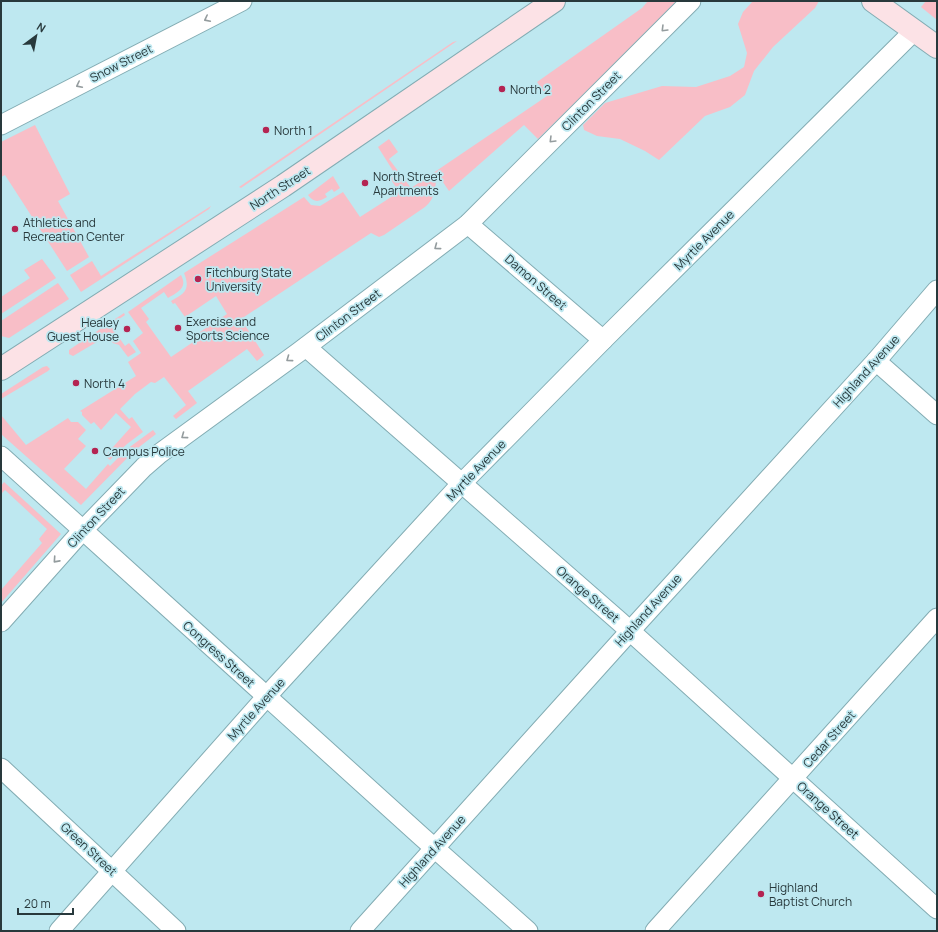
<svg xmlns="http://www.w3.org/2000/svg" width="938" height="932" viewBox="0 0 938 932" font-family="Manrope,sans-serif">
<rect width="100%" height="100%" fill="#bee8f0"/>
<g fill="#f8bec7">
<path d="M648,1H679L538,139L524,125L449,191L436,172C436,186 436,198 425,207L384,235L379,237L371,233L241,319L264,355L257,361L247,349L188,391L197,403L176,419L173,416L174,415L186,405L164,377L155,383L151,382L135,394L120,409L129,419L132,417L143,432L127,444L110,460L105,456L131,427L116,413L101,430L94,422L91,424L82,415V412L80,411L136,376L128,362L141,353L133,341L143,333L128,312L181,275C188,288 178,292 168,298L164,292L141,308L149,319L146,322L171,357L199,338L197,334L227,314L216,296L185,317L175,303L173,304L171,301C184,294 191,290 184,273L304,197L311,205L320,206L343,192L360,217L399,192L390,178L395,174L378,147L389,139L398,152L389,159L411,188L547,96L537,82L642,8Z"/>
<path d="M753,1H819L815,8L773,47L754,71L745,95L730,107L705,116L659,160L645,151L620,139L597,136L584,130L583,125L605,103L662,86L696,87L730,76L744,67L747,53L738,24L743,12Z"/>
<path d="M926,1H937V20L921,7Z"/>
<path d="M457,41L241,188L239,187L453,42Z"/>
<path d="M35,125L70,194L58,201L89,257L67,271L5,175L1,177V142Z"/>
<path d="M333,176L340,188L334,192L332,189L325,194L327,197C319,202 314,203 308,195Z"/>
<path d="M211,206L209,209L81,292L70,275L92,261L101,276Z"/>
<path d="M42,259L56,278L1,314V297L30,278L24,270Z"/>
<path d="M58,283L69,299L9,338L1,336V321Z"/>
<path d="M124,313L125,315L110,325L125,346L129,343L136,352L128,357L119,345L113,343L107,336L73,356L69,354V350Z"/>
<path d="M47,366L50,369L48,371L1,399V394L43,367Z"/>
<path d="M1,415L26,445L68,418L71,422H78L86,430L78,439L86,446L64,469L86,489L108,464L110,466L127,449L153,430L156,434L134,451L81,505L1,434Z"/>
<path d="M4,482L61,534L1,603V590L42,543L39,539L47,529L5,490L1,494V486Z"/>
</g>
<g fill="none" stroke-linecap="round" stroke-linejoin="round">
<g stroke="#83acb3" stroke-width="21">
<g id="street">
<path d="M1,125L242,1"/>
<path d="M468,224L603,340"/>
<path d="M306,347L619,621L937,909"/>
<path d="M876,361L937,415"/>
<path d="M1,456L422,837L528,931"/>
<path d="M1,622L82,531L144,467L159,454L299,352L468,224L691,1"/>
<path d="M1,768L176,931"/>
<path d="M59,931L276,686L462,483L603,340L915,30"/>
<path d="M360,931L630,631L876,361L937,290"/>
<path d="M655,931L937,618"/>
</g>
</g>
<g stroke="#83acb3" stroke-width="24">
<g id="secondary">
<path d="M873,1L937,47"/>
<path d="M1,369L283,186L554,1"/>
</g>
</g>
<use href="#street" stroke="#fff" stroke-width="19"/>
<use href="#secondary" stroke="#fce2e6" stroke-width="22"/>
</g>
<defs><path id="oneway-chevron" d="M-2-3.5L2.5 0L-2 3.5" fill="none" stroke-width="1.6" stroke-linecap="round" stroke-linejoin="round"/></defs>
<g stroke="#949c9e">
<use href="#oneway-chevron" transform="translate(207 19) rotate(153)"/>
<use href="#oneway-chevron" transform="translate(664 29) rotate(135)"/>
<use href="#oneway-chevron" transform="translate(79 85) rotate(153)"/>
<use href="#oneway-chevron" transform="translate(552 140) rotate(135)"/>
<use href="#oneway-chevron" transform="translate(437 247) rotate(143)"/>
<use href="#oneway-chevron" transform="translate(289 359) rotate(144)"/>
<use href="#oneway-chevron" transform="translate(184 436) rotate(144)"/>
<use href="#oneway-chevron" transform="translate(56 560) rotate(132)"/>
</g>
<g fill="#b42452" stroke="#bee8f0" stroke-width="1.5">
<circle cx="502" cy="89" r="4"/>
<circle cx="266" cy="130" r="4"/>
<circle cx="365" cy="183" r="4"/>
<circle cx="15" cy="229" r="4"/>
<circle cx="198" cy="279" r="4"/>
<circle cx="178" cy="328" r="4"/>
<circle cx="127" cy="329" r="4"/>
<circle cx="76" cy="383" r="4"/>
<circle cx="95" cy="451" r="4"/>
<circle cx="761" cy="894" r="4"/>
</g>
<g text-anchor="middle" dominant-baseline="central" stroke-width="3.5" stroke-linejoin="round" paint-order="stroke">
<g font-size="12" fill="#28393c" stroke="#bee8f0">
<text transform="translate(121 63) rotate(-27)">Snow Street</text>
<text transform="translate(591 101) rotate(-45)">Clinton Street</text>
<text transform="translate(280 188) rotate(-33)">North Street</text>
<text transform="translate(704 240) rotate(-45)">Myrtle Avenue</text>
<text transform="translate(536 282) rotate(41)">Damon Street</text>
<text transform="translate(348 315) rotate(-37)">Clinton Street</text>
<text transform="translate(866 371) rotate(-48)">Highland Avenue</text>
<text transform="translate(476 470) rotate(-46)">Myrtle Avenue</text>
<text transform="translate(96 517) rotate(-47)">Clinton Street</text>
<text transform="translate(588 594) rotate(41)">Orange Street</text>
<text transform="translate(648 610) rotate(-48)">Highland Avenue</text>
<text transform="translate(219 654) rotate(42)">Congress Street</text>
<text transform="translate(256 709) rotate(-48)">Myrtle Avenue</text>
<text transform="translate(829 739) rotate(-48)">Cedar Street</text>
<text transform="translate(828 810) rotate(42)">Orange Street</text>
<text transform="translate(89 849) rotate(43)">Green Street</text>
<text transform="translate(432 851) rotate(-48)">Highland Avenue</text>
</g>
<g font-size="12" fill="#28393c" stroke="#bee8f0" text-anchor="start">
<text x="510" y="89">North 2</text>
<text x="274" y="130">North 1</text>
<text x="373" y="176">North Street<tspan x="373" dy="14">Apartments</tspan></text>
<text x="23" y="222">Athletics and<tspan x="23" dy="14">Recreation Center</tspan></text>
<text x="206" y="272">Fitchburg State<tspan x="206" dy="14">University</tspan></text>
<text x="186" y="321">Exercise and<tspan x="186" dy="14">Sports Science</tspan></text>
<text x="119" y="322" text-anchor="end">Healey<tspan x="119" dy="14">Guest House</tspan></text>
<text x="84" y="383">North 4</text>
<text x="103" y="451">Campus Police</text>
<text x="769" y="887">Highland<tspan x="769" dy="14">Baptist Church</tspan></text>
</g>
</g>
<rect width="938" height="932" fill="none" stroke="#28393c" stroke-width="4"/>
<g transform="translate(36 36) rotate(32)" stroke="#bee8f0" stroke-width="3" paint-order="stroke">
<path d="M0-3L7 15L0 10L-7 15Z" fill="#28393c"/>
<text y="-6" font-size="11" font-weight="bold" text-anchor="middle" fill="#28393c">N</text>
</g>
<path d="M18 908v6h55v-6" fill="none" stroke="#28393c" stroke-width="2"/>
<text x="24" y="908" font-size="12" fill="#28393c" stroke="#bee8f0" stroke-width="3" paint-order="stroke">20 m</text>
</svg>
